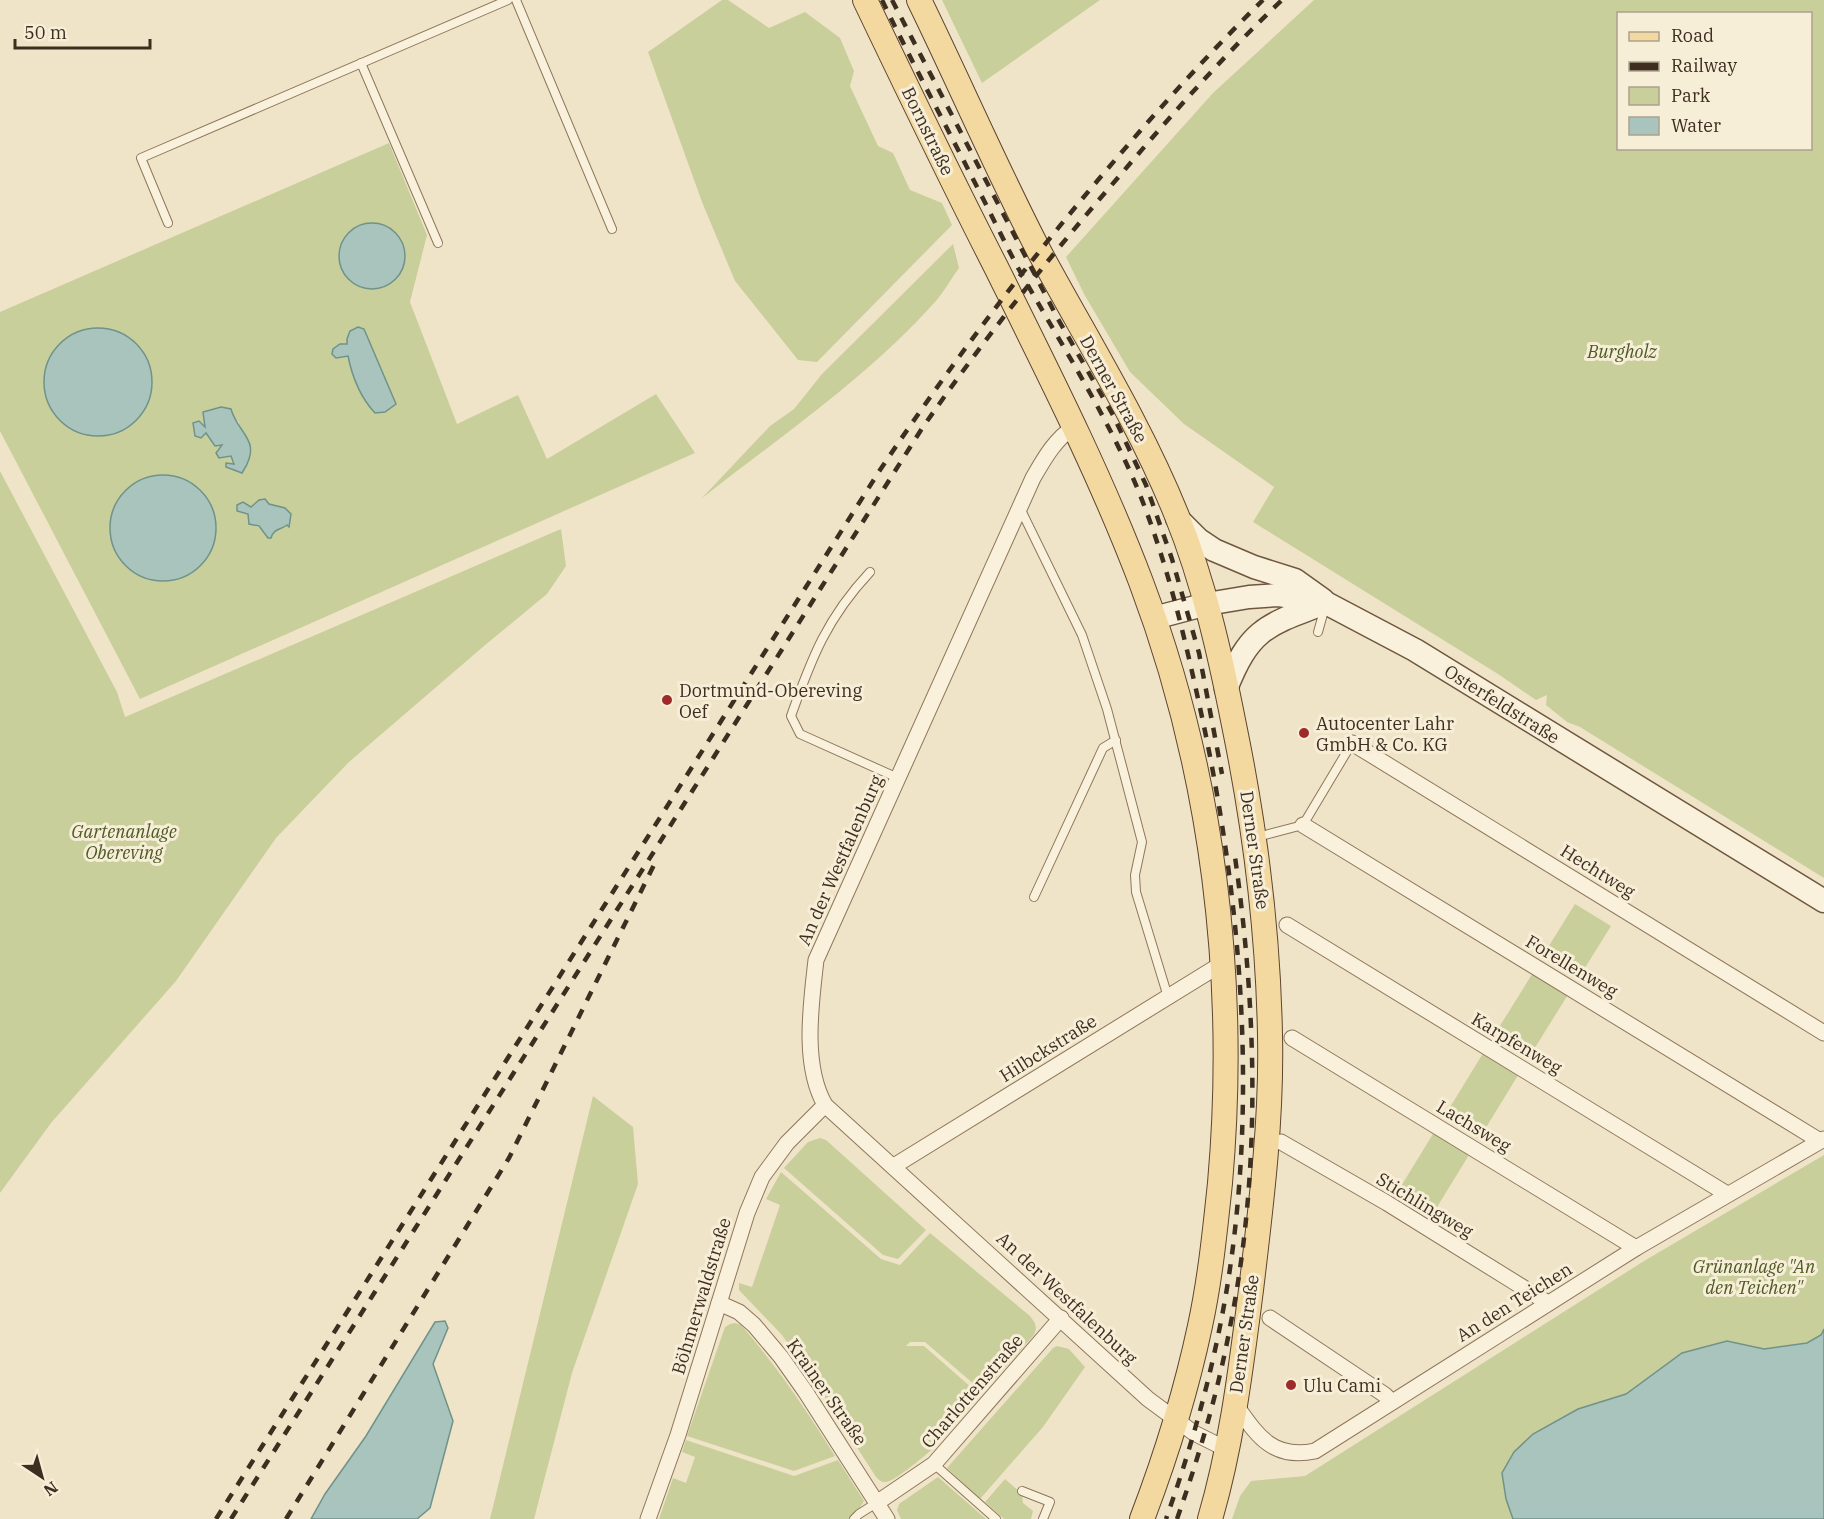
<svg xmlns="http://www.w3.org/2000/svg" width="1824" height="1519" viewBox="0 0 1824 1519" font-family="'IBM Plex Serif',serif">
<rect width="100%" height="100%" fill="#f0e4c8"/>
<g fill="#c9cf9b" fill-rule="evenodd">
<path d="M722,0H728L769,28L805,12L840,38L854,71L850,86L878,146L893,153L910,190L942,203L952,225L817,362L798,360L735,281L702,202L648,52Z"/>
<path d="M942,0H1100L982,83Z"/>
<path d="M1314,0H1824V878L1580,727L1567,722L1546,705L1547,695L1536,700L1498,674L1253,522L1274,487L1184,424L1130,372L1084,294L1066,257L1213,93ZM1618,14H1810V148H1618Z"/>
<path d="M389,143L427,235L410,302L457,424L518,395L547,459L656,394L695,453L140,699L0,431V312ZM340,344L348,345L367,405L350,366L348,355L342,357ZM150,367L152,386L148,402L112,434L94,436L77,432ZM231,409L233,418L239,422L242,473C234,464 232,453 223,445C214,436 207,433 199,421L206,428ZM259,500C271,505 279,506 291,514L289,526L287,525L272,532L249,524C247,512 250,508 259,500Z"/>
<path d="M953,244L959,268C951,279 944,292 935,302C867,378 781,436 701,499L770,426L794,409L822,374Z"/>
<path d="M0,471L117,692L125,717L561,529L566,566L547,594L484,646L349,762L276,838L176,981L51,1123L0,1193Z"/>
<path d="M1575,904L1611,926L1578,979L1542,957Z"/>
<path d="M1534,971L1569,993L1528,1059L1493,1037Z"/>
<path d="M1485,1050L1520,1072L1479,1139L1444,1117Z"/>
<path d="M593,1096L633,1127L638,1184L572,1373L534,1519H490Z"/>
<path d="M1436,1129L1472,1150L1431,1217L1395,1196Z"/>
<path d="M820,1138L826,1140L926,1230L898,1259L883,1255L784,1168L808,1142Z"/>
<path d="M1824,1155V1329L1821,1335L1807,1343L1764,1349L1727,1341L1682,1353L1626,1394L1578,1409L1506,1499L1513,1519H1232L1240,1496L1251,1481L1305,1476L1644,1261Z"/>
<path d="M781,1172L881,1259L900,1265L930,1233L1030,1316C1035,1323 1038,1326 1034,1335L983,1392L925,1342H910L906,1346H924L980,1395L968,1409L958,1400L927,1436L937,1445C929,1452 894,1483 885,1482C881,1482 879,1480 876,1477L802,1362L781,1334L739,1290V1283L752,1287L780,1205L766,1199Z"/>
<path d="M735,1323L741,1325C777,1366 806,1410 835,1456L794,1471L687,1436L725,1327L730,1324Z"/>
<path d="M1057,1346L1069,1349L1085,1367L1043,1427L980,1499L947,1468L1053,1348Z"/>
<path d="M686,1440L794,1476L838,1460L864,1501L857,1512L849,1519H659L673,1478L686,1483L695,1457L682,1452Z"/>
<path d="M938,1477L986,1519H901L897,1510L899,1504Z"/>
<path d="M1005,1479L1022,1494L1023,1503L1033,1511L1031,1519H1004L985,1502Z"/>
</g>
<g fill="#a9c4bc" stroke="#6f938a" stroke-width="1.5">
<circle cx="372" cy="256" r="33"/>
<path d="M358,327L364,329L396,404L385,412L375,413C361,398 352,376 348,356L336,358L332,354L333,349L340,344H347V339L350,331Z"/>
<circle cx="98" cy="382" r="54"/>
<path d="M221,407L231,409C238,435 264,440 242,473L226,467V463L234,464L231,456L219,458L216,453L222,445L215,446L206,433L201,438L195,436L193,423L199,421L205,427L203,412Z"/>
<circle cx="163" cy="528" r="53"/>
<path d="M265,499L269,504L285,508L291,514L289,527L287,525C281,530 274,528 271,538H268L259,526L249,524L248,514L237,511V505L243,502L251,507L259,500Z"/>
<path d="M445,1321L448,1328L433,1364L453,1421L430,1508L417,1519H311L325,1494L366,1436L435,1322Z"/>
<path d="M1824,1329V1519H1513L1506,1499L1502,1473L1514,1452L1533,1434L1578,1409L1626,1394L1682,1353L1727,1341L1764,1349L1807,1343L1821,1335Z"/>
</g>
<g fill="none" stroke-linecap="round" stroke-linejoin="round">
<g stroke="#8d765c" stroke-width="10">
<g id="lane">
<path d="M516,0L612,229"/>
<path d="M361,63L438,243"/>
<path d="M168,223L141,158L508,0"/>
<path d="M1020,508L1082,635L1107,709L1142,842L1135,875L1136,892L1168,997"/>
<path d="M870,572C827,618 812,657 791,716L800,734L898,778"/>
<path d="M1318,632L1325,607"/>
<path d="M1257,837L1303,825L1352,743"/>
<path d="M1034,897L1103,748L1116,740"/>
<path d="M934,1464L996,1519"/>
<path d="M1022,1491L1050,1502L1043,1519"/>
<path d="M854,1519L859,1514L878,1502"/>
</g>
</g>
<g stroke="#8d765c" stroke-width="17">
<g id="street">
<path d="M1074,427C1055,439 1044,459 1033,478L816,960C811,1004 802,1065 825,1105L1148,1399L1194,1433L1228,1450"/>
<path d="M1352,743L1824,1033"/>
<path d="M1303,825L1820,1141"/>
<path d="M1287,925L1727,1194"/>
<path d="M1292,1038L1636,1248"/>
<path d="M1281,1142L1387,1203L1548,1303"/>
<path d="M894,1166L1223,963"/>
<path d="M719,1303L739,1312L754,1325L781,1357L805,1391L887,1519"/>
<path d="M1270,1318L1385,1395L1392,1402"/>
<path d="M1235,1404C1257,1435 1272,1460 1315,1451L1636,1248L1824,1139"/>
<path d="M878,1502L934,1464L1061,1318"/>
<path d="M648,1519L678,1435L747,1213L762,1177L787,1143L825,1105"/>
</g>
</g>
<g stroke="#6f573f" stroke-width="25">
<g id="secondary">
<path d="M1177,518L1199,540L1214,550L1254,567L1295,580L1323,600"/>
<path d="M1154,618L1207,604L1249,597L1278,595L1326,603L1415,650L1824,901"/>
<path d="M1226,689C1250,628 1267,625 1325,603"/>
</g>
</g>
<g stroke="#5b4430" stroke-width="26">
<g id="primary">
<path d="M865,0C908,90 951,179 996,267C1047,370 1100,474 1141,582C1213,773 1238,980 1220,1183C1215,1231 1210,1280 1200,1326C1186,1392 1166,1456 1142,1519"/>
<path d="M919,0C960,84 997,170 1040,253C1087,340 1140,424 1177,516C1204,583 1220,654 1234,725C1255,827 1268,929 1270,1035C1272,1120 1261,1206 1251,1290C1241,1367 1232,1444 1210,1519"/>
</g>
</g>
<use href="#lane" stroke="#faf1dc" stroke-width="8"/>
<use href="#street" stroke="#faf1dc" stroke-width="15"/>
<use href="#secondary" stroke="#faf1dc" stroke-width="22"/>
<use href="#primary" stroke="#f3d9a0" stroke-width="24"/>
<g stroke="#3d2e20" stroke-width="4.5" stroke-dasharray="10 10" stroke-linecap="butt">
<path d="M882,0C911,60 943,120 973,179C988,208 1002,237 1017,266C1057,338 1103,408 1136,485C1167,560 1185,638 1202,717C1242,904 1258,1104 1226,1294C1213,1370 1192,1446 1166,1519"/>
<path d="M892,0L1058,319L1113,415L1146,485L1172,559L1199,653L1222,774"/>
<path d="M216,1519L880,470C949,367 1023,268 1104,173C1154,114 1207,55 1263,0"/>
<path d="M231,1519L921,430C983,340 1050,256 1122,173C1173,113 1225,54 1282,0"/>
<path d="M286,1519L509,1158L654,865"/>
<path d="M1177,1519C1199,1456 1218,1392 1230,1327C1261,1172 1257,1012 1235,857"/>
</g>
</g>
<g fill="#9e2a2b" stroke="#f7eed8" stroke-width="2">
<circle cx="667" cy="700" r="6"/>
<circle cx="1304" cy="733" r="6"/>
<circle cx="1291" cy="1385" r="6"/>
</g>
<g text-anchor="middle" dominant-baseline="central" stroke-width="6" stroke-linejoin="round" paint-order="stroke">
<g font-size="18" fill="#3d2e20" stroke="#f7eed8">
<text transform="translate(928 131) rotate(64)">Bornstraße</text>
<text transform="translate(1114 389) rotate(61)">Derner Straße</text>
<text transform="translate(1502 704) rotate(32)">Osterfeldstraße</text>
<text transform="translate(1255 850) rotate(82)">Derner Straße</text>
<text transform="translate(840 860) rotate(-66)">An der Westfalenburg</text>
<text transform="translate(1598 871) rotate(32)">Hechtweg</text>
<text transform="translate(1572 966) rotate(31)">Forellenweg</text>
<text transform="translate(1517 1043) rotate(31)">Karpfenweg</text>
<text transform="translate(1048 1048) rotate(-32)">Hilbckstraße</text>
<text transform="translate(1474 1126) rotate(31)">Lachsweg</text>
<text transform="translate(1425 1205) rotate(31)">Stichlingweg</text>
<text transform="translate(701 1296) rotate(-73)">Böhmerwaldstraße</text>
<text transform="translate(1067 1298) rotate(43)">An der Westfalenburg</text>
<text transform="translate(1514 1302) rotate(-32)">An den Teichen</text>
<text transform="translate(1244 1334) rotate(-82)">Derner Straße</text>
<text transform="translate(972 1391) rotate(-49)">Charlottenstraße</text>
<text transform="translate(827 1392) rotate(55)">Krainer Straße</text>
</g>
<g font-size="18" font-style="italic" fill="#4d5a26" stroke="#f7eed8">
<text x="1622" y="351">Burgholz</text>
<text x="124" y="831">Gartenanlage<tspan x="124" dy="21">Obereving</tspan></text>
<text x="1754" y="1266">Grünanlage "An<tspan x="1754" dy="21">den Teichen"</tspan></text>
</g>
<g font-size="18" fill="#3d2e20" stroke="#f7eed8" text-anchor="start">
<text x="679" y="690">Dortmund-Obereving<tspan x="679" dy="21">Oef</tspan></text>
<text x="1316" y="723">Autocenter Lahr<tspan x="1316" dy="21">GmbH &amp; Co. KG</tspan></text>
<text x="1303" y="1385">Ulu Cami</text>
</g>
</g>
<rect x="1617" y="12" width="195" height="138" fill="#f7eed8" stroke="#ada18e" stroke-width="1.5"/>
<rect x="1629" y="32" width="30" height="9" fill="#f3d9a0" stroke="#ada18e" stroke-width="1.5"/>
<text x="1671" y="42" font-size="18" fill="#3d2e20">Road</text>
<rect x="1629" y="62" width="30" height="9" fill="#3d2e20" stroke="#ada18e" stroke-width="1.5"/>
<text x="1671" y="72" font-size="18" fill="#3d2e20">Railway</text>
<rect x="1629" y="87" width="30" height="18" fill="#c9cf9b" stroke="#ada18e" stroke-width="1.5"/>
<text x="1671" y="102" font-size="18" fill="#3d2e20">Park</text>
<rect x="1629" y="117" width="30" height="18" fill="#a9c4bc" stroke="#ada18e" stroke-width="1.5"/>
<text x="1671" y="132" font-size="18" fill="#3d2e20">Water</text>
<g transform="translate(42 1477) rotate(144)" stroke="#f7eed8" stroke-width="4.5" paint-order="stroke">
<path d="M0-4.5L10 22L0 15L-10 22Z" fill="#3d2e20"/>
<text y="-9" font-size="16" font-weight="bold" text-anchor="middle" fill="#3d2e20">N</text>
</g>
<path d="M15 39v9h135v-9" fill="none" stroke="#3d2e20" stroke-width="3"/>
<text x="24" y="39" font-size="18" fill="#3d2e20" stroke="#f7eed8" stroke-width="4.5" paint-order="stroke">50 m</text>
</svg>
